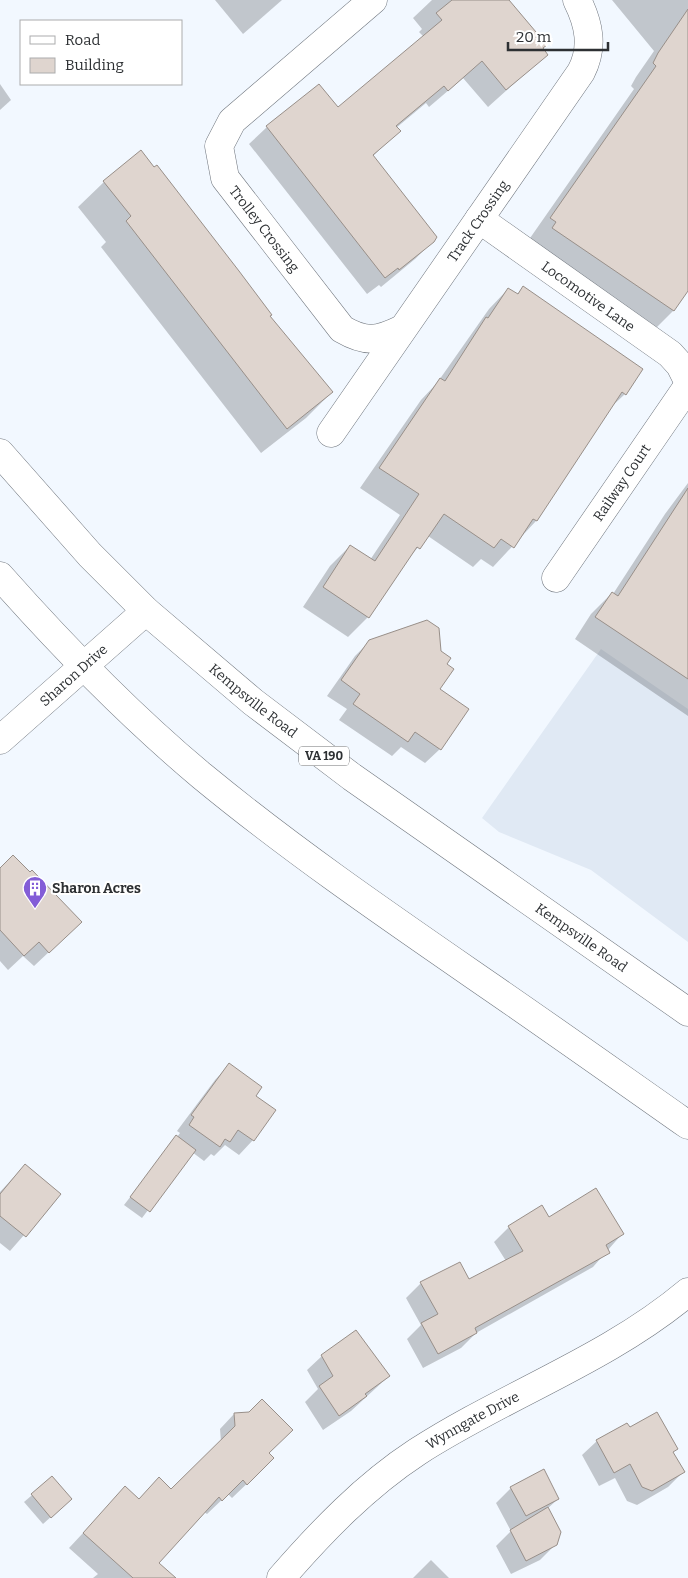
<svg xmlns="http://www.w3.org/2000/svg" width="688" height="1578" viewBox="0 0 688 1578" font-family="Bitter,serif">
<rect width="100%" height="100%" fill="#f2f8ff"/>
<path fill="#e0e9f4" d="M601,649L688,709V942L591,870L499,832L482,818Z"/>
<g fill="#0003">
<path d="M215,0H282L243,34Z"/>
<path d="M432,0H507L546,55L488,107L463,78L429,107L426,103L396,128L399,131L373,156L433,241L415,259L381,287L379,285L367,294L249,144L267,127L338,109L424,37L419,32L422,29L413,18Z"/>
<path d="M612,0H688V289L673,311L651,333L528,241L634,89L631,86L636,77L654,51Z"/>
<path d="M0,84L11,100L0,110Z"/>
<path d="M104,182L268,317L332,392L306,418L261,453L101,247L106,242L78,207Z"/>
<path d="M523,288L625,394L609,409L536,521L493,567L481,559L473,567L428,536L405,562L368,617L348,637L303,607L330,566L350,546L370,560L400,515L360,488L421,400L437,383L489,309L508,289L516,295Z"/>
<path d="M688,483V716L575,639L591,614L612,593L613,594L665,514Z"/>
<path d="M370,641L440,652L445,664L439,689L440,749L425,763L401,747L392,756L339,720L347,709L327,696L355,656Z"/>
<path d="M0,869L66,936L34,966L23,956L8,970L0,961Z"/>
<path d="M229,1065L254,1096L253,1140L239,1155L225,1145L214,1156L211,1154L204,1161L192,1152L142,1218L124,1205L177,1137L180,1133L177,1131L215,1080Z"/>
<path d="M25,1165L60,1194L10,1251L0,1243V1192Z"/>
<path d="M548,1218L622,1234L593,1267L476,1333L461,1348L423,1368L407,1339L421,1325L406,1298L421,1283L469,1281L506,1261L494,1242L509,1227Z"/>
<path d="M322,1356L389,1376L351,1411L323,1430L305,1402L318,1389L307,1370Z"/>
<path d="M234,1414L268,1454L258,1473L232,1498L228,1494L207,1514L204,1512L157,1563V1578H93L98,1574L69,1548L111,1503L138,1500L171,1490L221,1442L220,1429Z"/>
<path d="M629,1429L672,1453L683,1472L668,1487L637,1505L627,1501L615,1478L599,1486L582,1455L597,1441Z"/>
<path d="M52,1478L63,1506L43,1524L24,1502Z"/>
<path d="M511,1488L558,1499L547,1509L556,1544L540,1560L511,1574L496,1546L511,1531L496,1503Z"/>
<path d="M431,1560L449,1578H413Z"/>
</g>
<g fill="#dfd5cf" stroke="#988f89">
<path d="M452,0H509L547,45L543,48L548,55L506,90L482,61L448,91L444,86L396,126L401,131L373,155L437,237L434,242L399,270L398,268L385,278L266,126L319,84L338,107L442,20L436,13Z"/>
<path d="M688,9V291L674,311L552,228L556,222L550,218L656,66L653,63L658,53Z"/>
<path d="M141,150L154,167L157,165L239,271L272,315L270,316L333,392L287,429L126,221L131,216L103,181Z"/>
<path d="M523,286L643,369L626,395L622,392L537,521L533,519L514,548L501,539L494,548L444,514L420,549L417,547L369,618L323,587L350,545L375,561L419,494L379,468L440,378L445,381L486,317L488,318L508,288L518,294Z"/>
<path d="M688,488V679L595,617L612,592L618,596Z"/>
<path d="M427,620L439,628L441,651L451,658L447,664L454,669L440,689L469,709L441,750L415,732L408,742L353,704L360,694L341,680L369,640Z"/>
<path d="M13,855L30,872L32,870L82,922L49,953L39,942L24,956L0,930V868Z"/>
<path d="M229,1063L262,1087L256,1096L276,1110L254,1141L238,1130L230,1142L225,1139L220,1147L189,1125L194,1117L191,1115Z"/>
<path d="M176,1135L196,1150L150,1212L130,1197Z"/>
<path d="M25,1164L61,1194L26,1237L0,1216V1194Z"/>
<path d="M596,1188L624,1234L606,1245L610,1253L475,1328L477,1333L438,1354L421,1323L438,1314L420,1282L460,1262L469,1279L523,1251L508,1226L542,1205L549,1217Z"/>
<path d="M356,1330L390,1376L365,1394L367,1396L339,1416L319,1386L333,1376L321,1355Z"/>
<path d="M262,1399L293,1430L269,1453L274,1458L247,1485L243,1480L222,1501L219,1497L159,1563L176,1578H133L83,1533L125,1486L139,1499L159,1477L171,1489L235,1426L234,1413L249,1412Z"/>
<path d="M657,1412L678,1449L673,1452L685,1472L652,1491L642,1487L630,1464L614,1473L596,1440L627,1423L630,1427Z"/>
<path d="M544,1469L559,1499L526,1516L510,1487Z"/>
<path d="M52,1476L72,1499L51,1518L31,1494Z"/>
<path d="M548,1507L561,1532L557,1545L526,1561L510,1530Z"/>
</g>
<g fill="none" stroke-linecap="round" stroke-linejoin="round">
<g stroke="#70767e" stroke-width="29">
<g id="minor">
<path id="s1" d="M373,0L232,121L219,146L225,178L342,329C366,343 377,341 402,329"/>
<path id="s2" d="M479,219L670,354L680,365L688,381"/>
<path id="s3" d="M331,433L581,72C594,47 589,24 577,0"/>
<path id="s4" d="M556,578L688,386"/>
<path id="s5" d="M0,740L146,611"/>
<path id="s6" d="M281,1578C321,1532 365,1486 417,1452C505,1395 607,1360 688,1292"/>
</g>
</g>
<g stroke="#70767e" stroke-width="29">
<g id="primary">
<path id="s7" d="M0,453L90,555L146,611L253,702L352,777L688,1012"/>
<path d="M0,576C63,647 129,715 202,776C293,851 391,918 488,985C555,1031 621,1078 688,1125"/>
</g>
</g>
<use href="#minor" stroke="#fff" stroke-width="28"/>
<use href="#primary" stroke="#fff" stroke-width="28"/>
</g>
<defs>
<g id="building-pin" transform="scale(1.25)"><path d="M0 17L-7.5 6A9.5 9.5 0 1 1 7.5 6Z" fill="#835dd7" stroke="#fff"/><path d="M-4-6H4V6H1V3H-1V6H-4ZM-2.5-4.3h1.7v1.8h-1.7ZM.8-4.3h1.7v1.8H.8ZM-2.5-1h1.7V.8h-1.7ZM.8-1h1.7V.8H.8Z" fill="#fff"/></g>
</defs>
<g fill-rule="evenodd">
<use href="#building-pin" x="35" y="888"/>
</g>
<g text-anchor="middle" dominant-baseline="central" stroke-width="4" stroke-linejoin="round" paint-order="stroke">
<rect fill="#fff" stroke="#6c6e70" stroke-width="1" x="299" y="746.5" width="50" height="19" rx="4"/>
<g font-size="12" font-weight="bold" fill="#2d3033">
<text x="324" y="756">VA 190</text>
</g>
<g font-size="14" fill="#2d3033" stroke="#fff">
<text stroke="none"><textPath href="#s3" startOffset="258">Track Crossing</textPath></text>
<text stroke="none"><textPath href="#s1" startOffset="311">Trolley Crossing</textPath></text>
<text stroke="none"><textPath href="#s2" startOffset="134">Locomotive Lane</textPath></text>
<text stroke="none"><textPath href="#s4" startOffset="116">Railway Court</textPath></text>
<text stroke="none"><textPath href="#s5" startOffset="98">Sharon Drive</textPath></text>
<text stroke="none"><textPath href="#s7" startOffset="355">Kempsville Road</textPath></text>
<text stroke="none"><textPath href="#s7" startOffset="760">Kempsville Road</textPath></text>
<text stroke="none"><textPath href="#s6" startOffset="250">Wynngate Drive</textPath></text>
</g>
<g font-size="14" font-weight="bold" fill="#2d3033" stroke="#fff" text-anchor="start">
<text x="52" y="888">Sharon Acres</text>
</g>
</g>
<rect x="20" y="20" width="162" height="65" fill="#ffffff" stroke="#abacad"/>
<rect x="30" y="36" width="25" height="8" fill="#ffffff" stroke="#abacad"/>
<text x="65" y="45" font-size="15" fill="#2d3033">Road</text>
<rect x="30" y="58" width="25" height="15" fill="#dfd5cf" stroke="#abacad"/>
<text x="65" y="70" font-size="15" fill="#2d3033">Building</text>
<path d="M508 42v8h100v-8" fill="none" stroke="#2d3033" stroke-width="2.5"/>
<text x="516" y="42" font-size="15" fill="#2d3033" stroke="#ffffff" stroke-width="4" paint-order="stroke">20 m</text>
</svg>
